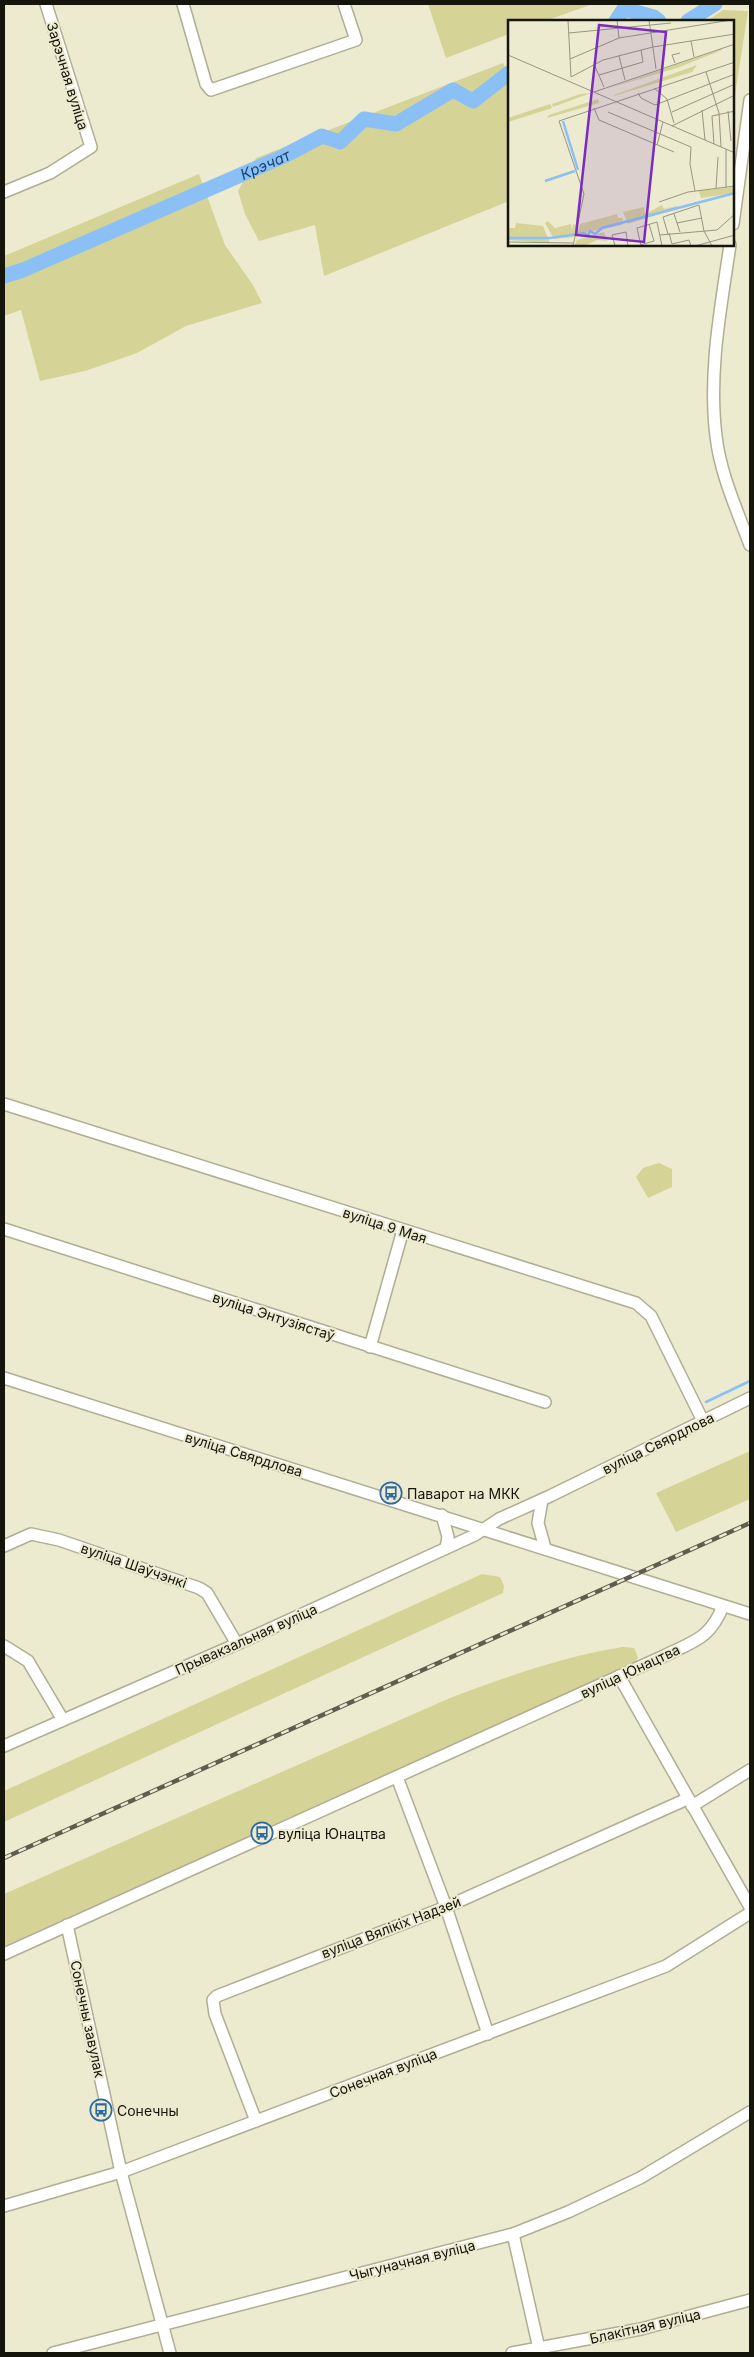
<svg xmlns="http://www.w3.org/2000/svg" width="754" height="2357" viewBox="0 0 754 2357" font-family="Inter,sans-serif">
<rect width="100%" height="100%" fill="#ecebcf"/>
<g fill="#d6d397">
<path d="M428,4H593L545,21H509V34L446,58Z"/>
<path d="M723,10L748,11L733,108V21H707Z"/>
<path d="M503,63L509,73V201L324,276L315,225L259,241L245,214L238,191L256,158Z"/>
<path d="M199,174L225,245L253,285L262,303L186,326L137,353L85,371L40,381L21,310L4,316V256Z"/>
<path d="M659,1163L672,1169V1187L648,1198L636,1177L643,1168Z"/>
<path d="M750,1451V1499L676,1532L656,1493Z"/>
<path d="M482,1574L500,1577L504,1586L503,1593L4,1822V1791Z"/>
<path d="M623,1647L634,1648L638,1657L635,1664L4,1946V1894L450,1698C507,1677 563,1656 623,1647Z"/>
</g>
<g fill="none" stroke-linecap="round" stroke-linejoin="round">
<path stroke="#8ac0f6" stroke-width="2.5" d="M706,1402L750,1381"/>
<g stroke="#8ac0f6" stroke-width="15">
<path d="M616,21L624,9L654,17L659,21"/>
<path d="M688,21L715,4"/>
<path id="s1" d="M4,276L23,270L284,156L322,136L340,142L364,119L396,124L453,90L473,101L509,73"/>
</g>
<g stroke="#afad93" stroke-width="14">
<g id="minor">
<path d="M183,4L206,84L211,90L356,40L344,4"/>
<path d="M4,192L50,173L91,147L46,4"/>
<path d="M733,224L750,100"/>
<path d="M730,245C721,307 708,372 716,436C720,473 737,510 750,545"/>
<path d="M4,1104L636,1303L651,1316L703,1421"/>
<path d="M4,1229L545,1402"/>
<path d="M370,1347L403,1230"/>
<path d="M4,1378L750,1614"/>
<path d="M542,1500L538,1523L545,1548"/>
<path d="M442,1515L448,1537L446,1548"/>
<path d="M4,1546L31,1534L59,1540L199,1588L207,1593L237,1644"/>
<path d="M4,1646L28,1661L63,1720"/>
<path d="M619,1676L750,1907"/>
<path d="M4,1746L237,1644L475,1535L499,1519L550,1496L750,1398"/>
<path d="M397,1777L446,1907L488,2034"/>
<path d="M692,1806L750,1770"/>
<path d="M67,1925L121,2172L170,2353"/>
<path d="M4,1954L664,1656C694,1641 710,1639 723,1606"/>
<path d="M256,2121L215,2014L213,2000L217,1996L446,1907L687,1799"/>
<path d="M4,2206L121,2172L666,1966L750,1913"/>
<path d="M513,2234L540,2353"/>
<path d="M53,2353L513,2234L568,2212L640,2178L750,2112"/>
<path d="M512,2353L641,2329L750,2300"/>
</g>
</g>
<use href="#minor" stroke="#fff" stroke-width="11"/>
<g stroke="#5f5e4e" stroke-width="4.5">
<path id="rail" d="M4,1858L750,1523"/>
</g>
<use href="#rail" stroke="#ecebcf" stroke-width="2.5" stroke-dasharray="8" stroke-linecap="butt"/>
</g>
<defs>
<g id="bus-ring" transform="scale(1.125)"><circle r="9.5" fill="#ecebcf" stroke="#2d69a0" stroke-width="1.5"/><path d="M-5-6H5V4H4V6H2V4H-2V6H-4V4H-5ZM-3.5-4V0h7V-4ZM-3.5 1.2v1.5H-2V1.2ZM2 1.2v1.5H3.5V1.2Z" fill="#2d69a0"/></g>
</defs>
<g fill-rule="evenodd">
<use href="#bus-ring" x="391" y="1493"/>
<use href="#bus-ring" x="262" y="1833"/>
<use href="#bus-ring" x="101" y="2110"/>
</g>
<g text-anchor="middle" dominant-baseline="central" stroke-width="4" stroke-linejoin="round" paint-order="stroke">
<g font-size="14" fill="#16150c" stroke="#ecebcf">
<text transform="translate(68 76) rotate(73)">Зарэчная вуліца</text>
<text transform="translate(385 1225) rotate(18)">вуліца 9 Мая</text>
<text transform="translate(274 1316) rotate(18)">вуліца Энтузіястаў</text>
<text transform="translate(658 1443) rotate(-26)">вуліца Свярдлова</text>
<text transform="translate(244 1454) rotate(17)">вуліца Свярдлова</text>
<text transform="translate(134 1565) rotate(19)">вуліца Шаўчэнкі</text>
<text transform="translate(246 1639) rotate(-24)">Прывакзальная вуліца</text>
<text transform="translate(630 1671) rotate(-25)">вуліца Юнацтва</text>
<text transform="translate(391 1927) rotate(-21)">вуліца Вялікіх Надзей</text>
<text transform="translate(88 2019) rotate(78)">Сонечны завулак</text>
<text transform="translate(383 2073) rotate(-21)">Сонечная вуліца</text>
<text transform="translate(412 2260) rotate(-14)">Чыгуначная вуліца</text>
<text transform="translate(645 2326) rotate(-13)">Блакітная вуліца</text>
</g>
<g font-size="14" fill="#16150c" stroke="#ecebcf" text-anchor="start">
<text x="407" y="1493">Паварот на МКК</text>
<text x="278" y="1833">вуліца Юнацтва</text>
<text x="117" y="2110">Сонечны</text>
</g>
<g font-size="15" font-style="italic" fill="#144570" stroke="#ecebcf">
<text stroke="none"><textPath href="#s1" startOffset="284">Крэчат</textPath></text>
</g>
</g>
<g transform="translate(508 20)">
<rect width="226" height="226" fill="#ecebcf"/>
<path d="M214,30L169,48L98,69L214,29ZM189,45L184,52L106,76V75ZM83,73L45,87L44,84L72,74ZM90,79L91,83L39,98L41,95ZM42,84L44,88L0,102V98ZM226,167V173L193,178L191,171ZM154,185L156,189L169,186L170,188L120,204L115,192L136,187L137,194ZM109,194L110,198H115L114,205L69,214L72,204ZM40,201L47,208L63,204L64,210L65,204L69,205L66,217L46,219L37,203ZM8,203L35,206L42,223L0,220V204L1,208H7ZM96,212L99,221L89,220L76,226H66L69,220Z" fill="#d6d397"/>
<path fill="none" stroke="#8ac0f6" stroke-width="2.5" d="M55,101L70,150M37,161L67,151M0,218H42L76,213L80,215L82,211L87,214L94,208L227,173"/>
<path fill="none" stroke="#969581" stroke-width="1" d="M60,0L63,57M109,0L111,18M141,0L148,49M61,13L163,3M183,21L186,37M0,35L227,133M111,36L117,60M62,39L111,18L223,0M167,43L164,35L172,33M86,44L96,67M198,52L211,93L213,127M91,55L135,42L133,30M63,57L95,40L145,27L227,14M146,68L159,79L166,103M86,72L227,24M130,73L133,78L147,85L227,54M86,88L91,100L166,132M194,90L197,120M220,91L223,121M100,92L183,127L182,144L187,171M164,92L227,64M164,106L227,75M206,124L204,96L227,91M149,125L155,102M218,167V129M208,168L210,137M151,182L180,172L227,166M166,194L172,212M169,203L194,198M161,213L164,224L181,220L183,226M160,214L155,197L191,185L196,211L204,226M152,215L209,210L227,194M0,222L65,223M132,225L146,221L141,204M65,226L76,174L51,101L227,42M107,226L104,215L118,212L120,226M133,226L129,208L149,202L154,226M187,226L227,215"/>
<path fill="#7b2cbf" fill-opacity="0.15" stroke="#7b2cbf" stroke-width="2.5" d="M91,5L158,12L136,222L68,215Z"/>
<rect width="226" height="226" fill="none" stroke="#16150c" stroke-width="2.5"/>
</g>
<rect width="754" height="2357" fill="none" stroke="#16150c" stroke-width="10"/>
</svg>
